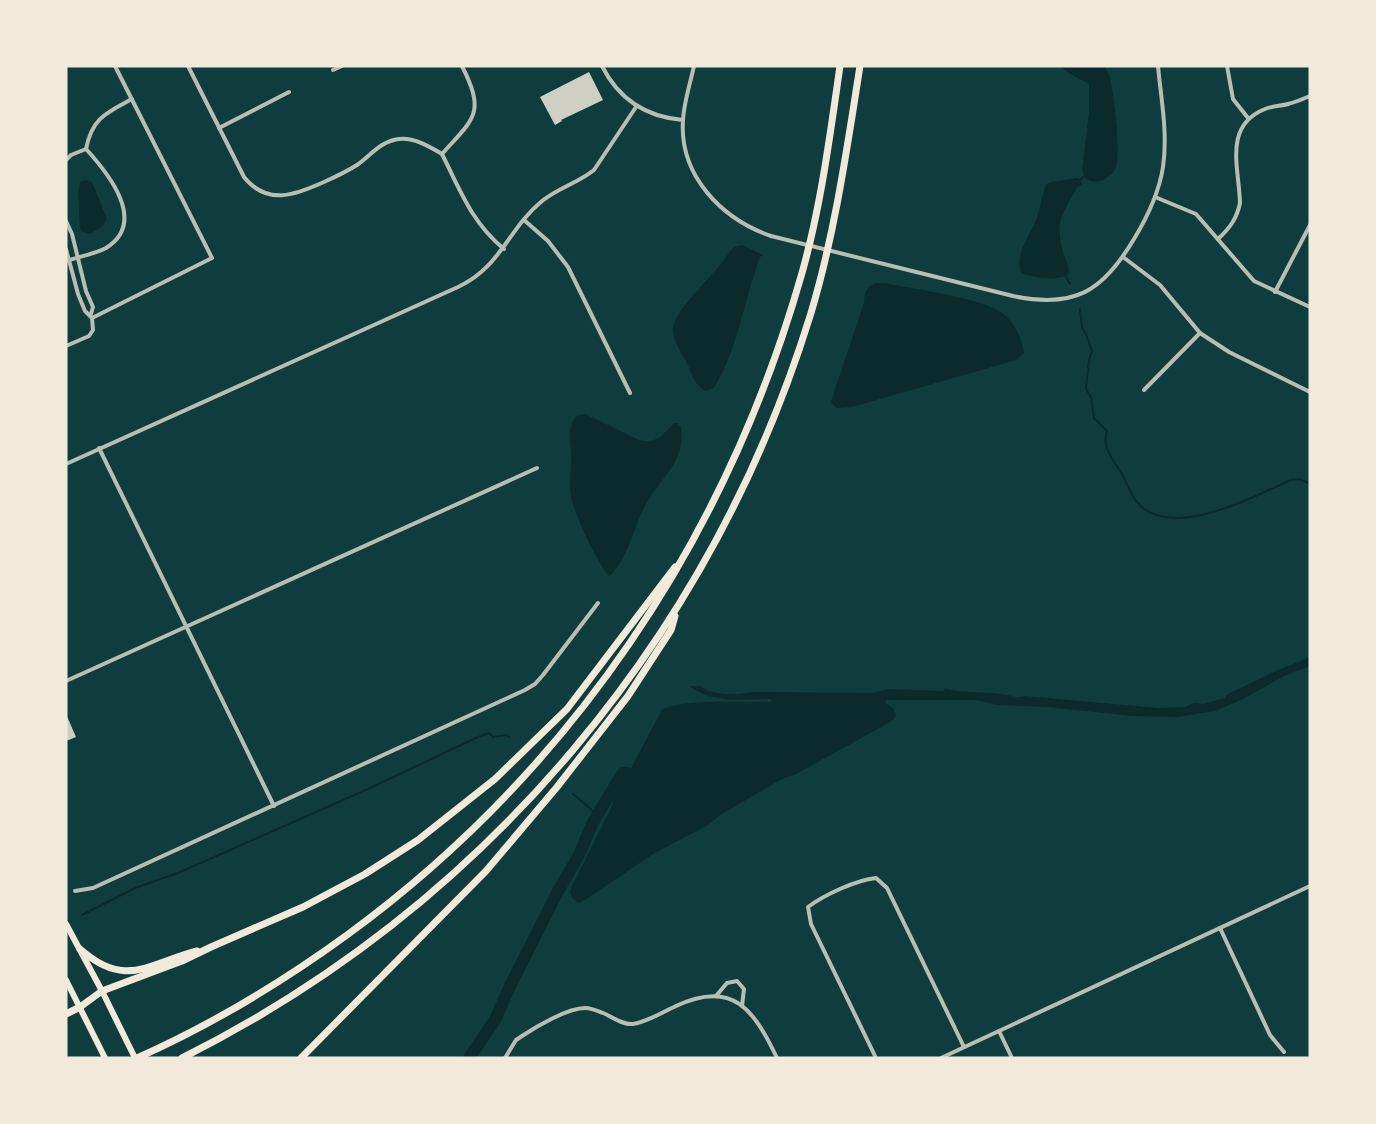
<svg xmlns="http://www.w3.org/2000/svg" width="1376" height="1124" viewBox="0 0 1376 1124" font-family="'IBM Plex Sans',sans-serif">
<rect width="100%" height="100%" fill="#0f3d3e"/>
<g fill="#0a2a2b">
<path d="M1061,66H1104L1109,74C1114,91 1121,153 1116,167C1114,173 1108,177 1103,180C1096,183 1092,182 1085,178L1082,170L1089,112V84L1067,72Z"/>
<path d="M1078,178L1082,184L1077,187C1064,212 1054,221 1063,251C1065,260 1070,265 1068,275C1056,281 1033,278 1021,273C1015,252 1030,236 1037,218C1040,207 1042,195 1046,185L1050,182Z"/>
<path d="M86,180L92,182L107,219L103,226L90,234L81,231L80,227L78,194L80,182Z"/>
<path d="M742,245L763,255L760,257C744,300 738,349 714,388L706,391C694,386 691,371 686,361C681,352 673,341 673,330C672,311 719,271 730,251L734,247Z"/>
<path d="M876,283H885C912,289 983,298 1002,313C1014,322 1023,339 1024,353L1016,360L1006,363L852,407L837,408L832,404L831,401L864,303C865,291 865,288 876,283Z"/>
<path d="M585,414L639,440C658,444 662,435 674,423H677L681,427C682,437 682,446 678,455C671,474 654,487 645,506C634,526 627,562 609,576C597,563 575,515 571,497C569,483 571,469 571,455C571,440 566,430 576,416Z"/>
<path d="M1310,657V666L1284,676L1243,699L1215,711L1177,717L1133,716L1047,707L997,705L976,700H887L885,703L893,708L896,715L894,719L885,725L796,774L782,779L720,815L708,825L653,854L585,900L579,903L572,898L570,893L572,886L611,808L616,795L615,777L625,774L631,768L662,710C682,698 745,703 771,702L772,700L770,699C739,699 715,704 689,686H701C711,696 739,695 752,692L873,693L888,689L944,691L945,688C952,693 991,692 1002,694C1011,695 1017,699 1025,696L1158,708L1185,707L1194,703L1203,704L1225,698L1226,695L1276,671Z"/>
</g>
<g fill="none" stroke-linecap="round" stroke-linejoin="round">
<g stroke="#0a2a2b" stroke-width="2">
<path d="M1080,180L1084,176"/>
<path d="M1066,277L1070,284"/>
<path d="M1080,309L1082,328L1086,334L1092,351L1089,360L1086,389L1091,397L1094,418L1107,431C1101,450 1115,460 1123,476C1127,484 1131,494 1136,501C1170,543 1254,496 1291,480L1300,479L1310,484"/>
<path d="M573,794L598,815"/>
<path d="M82,915L135,888L178,873L368,789L478,737L489,733L493,737L506,735L509,737"/>
</g>
<path stroke="#0a2a2b" stroke-width="12" d="M469,1058L495,1020L510,986L557,893L579,855L593,822L623,773H627"/>
</g>
<g fill="#cfcfc3">
<path d="M589,72L603,100L561,120L562,121L555,125L540,97Z"/>
<path d="M66,714L76,737L66,741Z"/>
</g>
<g fill="none" stroke-linecap="round" stroke-linejoin="round">
<g stroke="#b8beb3" stroke-width="4">
<path d="M188,66L244,177C267,206 295,195 324,182C335,177 346,172 357,165C371,155 381,141 399,139C414,137 430,147 442,154"/>
<path d="M602,66C619,100 646,117 683,120"/>
<path d="M694,66C690,84 684,102 683,120C679,176 722,219 771,236L1013,296C1075,309 1103,291 1134,239C1148,216 1159,193 1163,167C1168,133 1161,99 1158,66"/>
<path d="M1227,66L1233,99L1248,118"/>
<path d="M333,70L342,66"/>
<path d="M219,128L289,92"/>
<path d="M86,149C92,118 106,113 132,99"/>
<path d="M442,154C460,190 472,223 504,249"/>
<path d="M442,154C474,118 486,114 462,66"/>
<path d="M66,160L71,155L86,149"/>
<path d="M1155,197L1196,214L1254,281L1310,307"/>
<path d="M524,220L548,241L568,267L630,393"/>
<path d="M66,221L72,234L86,291L93,307L91,314"/>
<path d="M1218,239C1230,228 1237,218 1240,203C1239,167 1223,126 1265,109C1273,106 1281,106 1288,104C1296,102 1303,99 1310,96"/>
<path d="M66,249L78,294L85,311L92,318L93,330L89,336L66,346"/>
<path d="M1123,257L1160,285L1200,333L1229,352L1310,392"/>
<path d="M66,261C78,257 95,254 106,248C148,222 108,173 86,149"/>
<path d="M1275,292L1310,225"/>
<path d="M92,318L212,258L115,66"/>
<path d="M1144,390L1200,333"/>
<path d="M99,448L274,806"/>
<path d="M66,464L458,287C501,267 508,229 542,201C558,188 578,183 594,170L636,107"/>
<path d="M66,681L537,468"/>
<path d="M75,891L93,888L525,690L535,684L543,675L598,603"/>
<path d="M1220,928L1270,1035L1284,1052"/>
<path d="M716,996L727,983L737,981L744,989L742,1006"/>
<path d="M999,1031L1012,1058"/>
<path d="M505,1058L516,1040L522,1036C537,1026 568,1008 585,1008C591,1008 598,1011 603,1013C613,1017 622,1025 633,1024C647,1022 663,1012 676,1006C733,979 754,1010 777,1058"/>
<path d="M876,1058L811,924L808,907C824,895 856,880 876,878L887,888L964,1047"/>
<path d="M941,1058L1310,886"/>
</g>
<g stroke="#f1e9da" stroke-width="6">
<path d="M66,924L102,991L135,1058"/>
<path d="M66,980L105,1058"/>
</g>
<g stroke="#f1e9da" stroke-width="7">
<path d="M80,949C125,989 148,964 197,951"/>
<path d="M66,1014L80,1007L102,991L182,961L211,947L303,907L365,874L418,840L495,779L567,709L675,567"/>
<path d="M137,1058C211,1025 281,983 347,935C571,771 726,540 802,273C821,206 830,135 840,66"/>
<path d="M182,1058C485,906 711,638 811,313C835,233 847,148 860,66"/>
<path d="M301,1058L486,871L557,787L628,696L671,630L675,616"/>
</g>
</g>
<rect width="1376" height="1124" fill="none" stroke="#f1e9da" stroke-width="135"/>
</svg>
